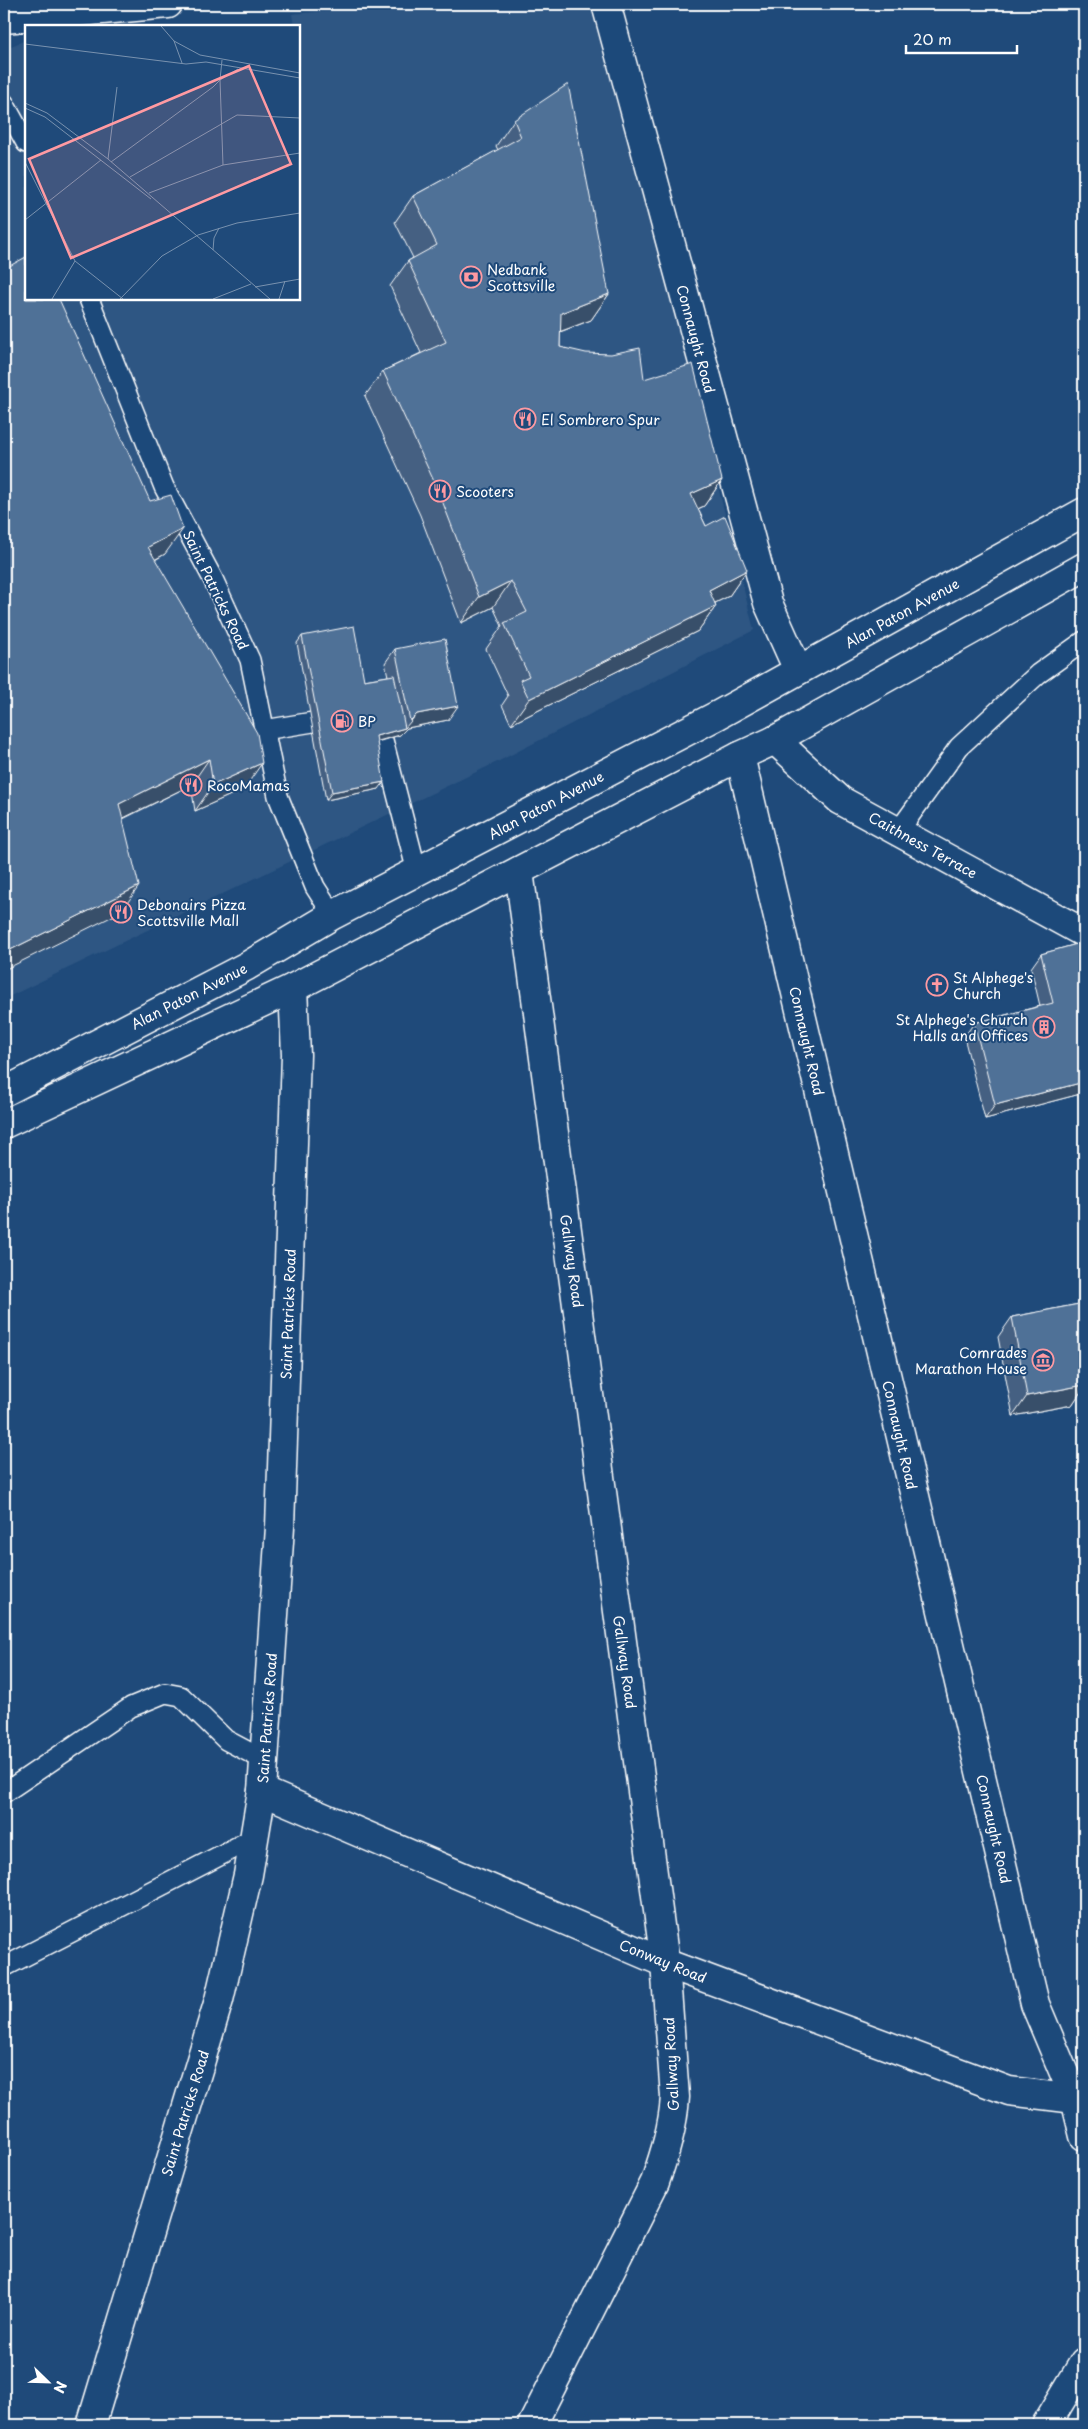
<svg xmlns="http://www.w3.org/2000/svg" width="1088" height="2429" viewBox="0 0 1088 2429" font-family="'Playpen Sans',sans-serif">
<rect width="100%" height="100%" fill="#1f4a7a"/>
<filter id="ink" filterUnits="userSpaceOnUse"><feTurbulence type="fractalNoise" baseFrequency=".02" numOctaves="2"/><feDisplacementMap in="SourceGraphic" scale="10" xChannelSelector="R" yChannelSelector="G"/><feConvolveMatrix kernelMatrix="1 2 1 2 8 2 1 2 1" color-interpolation-filters="sRGB"/></filter>
<g filter="url(#ink)">
<path fill="#2e5683" d="M413,4H597L754,630L495,763L4,999V49L26,40V299H299V26H294L292,14Z"/>
<g fill="none" stroke-linecap="round" stroke-linejoin="round">
<g stroke="#fff" stroke-width="22">
<g id="service">
<path d="M4,103L26,143"/>
<path d="M89,299L164,487L213,579L250,660L278,796L315,887L333,915"/>
<path d="M264,730L313,722"/>
<path d="M383,740L417,872"/>
<path d="M898,832L959,747L1038,674L1084,641"/>
<path d="M4,1793L131,1707L165,1693L181,1696L226,1740L264,1760"/>
<path d="M4,1967L254,1838"/>
</g>
</g>
<g stroke="#fff" stroke-width="31">
<g id="minor">
<path d="M606,4L768,603L798,670"/>
<path d="M4,19L168,4"/>
<path d="M775,740L840,800L1084,933"/>
<path d="M740,756L1035,2004L1075,2099L1084,2104"/>
<path d="M519,871L665,1963L675,2097C673,2127 665,2153 655,2182L532,2425"/>
<path d="M262,1791L665,1963L1009,2091L1075,2099"/>
<path d="M91,2425L219,2000L248,1875L262,1791L280,1527L296,1055L293,988"/>
</g>
</g>
<g stroke="#fff" stroke-width="31">
<g id="tertiary">
<path d="M1075,2099L1084,2136"/>
<path d="M1046,2425L1084,2362"/>
</g>
</g>
<g stroke="#fff" stroke-width="31">
<g id="primary">
<path d="M4,1092L247,966L333,915L718,715L1084,512"/>
<path d="M4,1124L293,988L740,756L775,740L1084,567"/>
</g>
</g>
<use href="#service" stroke="#1f4a7a" stroke-width="19"/>
<use href="#minor" stroke="#1f4a7a" stroke-width="28"/>
<use href="#tertiary" stroke="#1f4a7a" stroke-width="28"/>
<use href="#primary" stroke="#1f4a7a" stroke-width="28"/>
</g>
<g fill="#456182" stroke="#fff">
<path d="M514,120L609,294L591,320L560,332V347L644,379L722,480L704,506L698,509L706,526L747,570L729,596L715,603L716,606L698,631L511,724L502,705L508,696L486,649L502,626L493,607L461,623L420,515L365,396L383,371L421,353L390,286L408,261L413,258L395,222L413,196L498,150L496,146Z"/>
<path d="M4,269L165,554L155,560L244,789L195,811L191,785L123,819L121,912Z"/>
<path d="M302,636L364,680L388,676L385,663L395,649L448,720L407,728L400,735L377,742L379,789L326,800L297,643Z"/>
<path d="M1084,942V1093L985,1119L964,1037L974,1023L1040,1006L1031,968L1041,954Z"/>
<path d="M1084,1303V1387L1072,1405L1013,1416L998,1337L1012,1317Z"/>
</g>
<g fill="#384f6a" stroke="#fff">
<path d="M609,294L591,320L543,338L561,313Z"/>
<path d="M722,480L704,506L673,520L691,494Z"/>
<path d="M183,529L165,554L130,573L148,547Z"/>
<path d="M747,570L729,596L691,615L709,590Z"/>
<path d="M511,581L493,607L461,623L479,597Z"/>
<path d="M716,606L698,631L511,724L529,699Z"/>
<path d="M458,706L448,720L407,728L400,735L371,743L376,736L405,728L417,714Z"/>
<path d="M209,759L191,785L101,829L119,804Z"/>
<path d="M262,763L244,789L195,811L213,785Z"/>
<path d="M384,782L379,789L326,800L332,792Z"/>
<path d="M139,886L121,912L4,970V953Z"/>
<path d="M1084,1082V1093L985,1119L995,1105Z"/>
<path d="M1082,1365H1084V1382Z"/>
<path d="M1084,1385V1387L1072,1405L1013,1416L1027,1396Z"/>
</g>
<g fill="#507197" stroke="#fff">
<path d="M568,84L609,294L561,313L560,347L586,353L611,354L640,348L644,379L693,364L722,480L691,494L706,526L725,516L747,570L709,590L716,606L529,699L520,680L529,676L504,623L527,612L511,581L479,597L438,490L383,371L446,342L408,261L437,245L413,196L521,137L514,120Z"/>
<path d="M26,257V299H59L150,501L171,495L183,529L148,547L257,733L262,763L213,785L209,759L119,804L139,886L4,953V269Z"/>
<path d="M354,626L364,680L394,675L405,728L376,736L384,782L332,792L302,636Z"/>
<path d="M445,639L458,706L417,714L410,721L395,649Z"/>
<path d="M1084,942V1082L995,1105L974,1023L1053,1003L1041,954Z"/>
<path d="M1084,1303V1365H1082L1084,1377V1385L1027,1396L1012,1317Z"/>
</g>
</g>
<defs>
<g id="bank-ring" transform="scale(1.125)"><circle r="9.5" fill="#1f4a7a" stroke="#ff9aa2" stroke-width="1.5"/><path d="M-6-4H6V4H-6ZM0-2.3a2.3 2.3 0 1 0 0 4.6a2.3 2.3 0 1 0 0-4.6Z" fill="#ff9aa2"/></g>
<g id="restaurant-ring" transform="scale(1.125)"><circle r="9.5" fill="#1f4a7a" stroke="#ff9aa2" stroke-width="1.5"/><path d="M-5-6h1v4h1v-4h1v4h1v-4h1v5L-1.5 .5V6h-2V.5L-5-1ZM5-6V6H3V1.5H1.5Q1.5-4 5-6Z" fill="#ff9aa2"/></g>
<g id="fuel-ring" transform="scale(1.125)"><circle r="9.5" fill="#1f4a7a" stroke="#ff9aa2" stroke-width="1.5"/><path d="M-5.5-6h7V0h2V4h1.3V-2.5L3-4.5l.8-.8L6-3V5H2.5V1h-1V6h-7ZM-4.2-4.7v3.2H.2V-4.7Z" fill="#ff9aa2"/></g>
<g id="church-ring" transform="scale(1.125)"><circle r="9.5" fill="#1f4a7a" stroke="#ff9aa2" stroke-width="1.5"/><path d="M-1.2-6h2.4v3.5h3.3v2.4h-3.3V6h-2.4V-.1h-3.3v-2.4h3.3Z" fill="#ff9aa2"/></g>
<g id="building-ring" transform="scale(1.125)"><circle r="9.5" fill="#1f4a7a" stroke="#ff9aa2" stroke-width="1.5"/><path d="M-4-6H4V6H1V3H-1V6H-4ZM-2.5-4.3h1.7v1.8h-1.7ZM.8-4.3h1.7v1.8H.8ZM-2.5-1h1.7V.8h-1.7ZM.8-1h1.7V.8H.8Z" fill="#ff9aa2"/></g>
<g id="museum-ring" transform="scale(1.125)"><circle r="9.5" fill="#1f4a7a" stroke="#ff9aa2" stroke-width="1.5"/><path d="M0-6L6-3V-2H-6V-3ZM-5-1h2V3h-2ZM-1-1h2V3h-2ZM3-1h2V3H3ZM-6 4H6V6H-6Z" fill="#ff9aa2"/></g>
</defs>
<g fill-rule="evenodd">
<use href="#bank-ring" x="471" y="277"/>
<use href="#restaurant-ring" x="525" y="419"/>
<use href="#restaurant-ring" x="440" y="491"/>
<use href="#fuel-ring" x="342" y="721"/>
<use href="#restaurant-ring" x="191" y="785"/>
<use href="#restaurant-ring" x="121" y="912"/>
<use href="#church-ring" x="937" y="985"/>
<use href="#building-ring" x="1044" y="1027"/>
<use href="#museum-ring" x="1043" y="1360"/>
</g>
<g text-anchor="middle" dominant-baseline="central" stroke-width="4" stroke-linejoin="round" paint-order="stroke">
<g font-size="14" fill="#fff" stroke="#1f4a7a" text-anchor="start">
<text x="487" y="269">Nedbank<tspan x="487" dy="16">Scottsville</tspan></text>
<text x="541" y="419">El Sombrero Spur</text>
<text x="456" y="491">Scooters</text>
<text x="358" y="721">BP</text>
<text x="207" y="785">RocoMamas</text>
<text x="137" y="904">Debonairs Pizza<tspan x="137" dy="16">Scottsville Mall</tspan></text>
<text x="953" y="977">St Alphege's<tspan x="953" dy="16">Church</tspan></text>
<text x="1028" y="1019" text-anchor="end">St Alphege's Church<tspan x="1028" dy="16">Halls and Offices</tspan></text>
<text x="1027" y="1352" text-anchor="end">Comrades<tspan x="1027" dy="16">Marathon House</tspan></text>
</g>
<g font-size="14" fill="#fff" stroke="#1f4a7a">
<text transform="translate(696 339) rotate(75)">Connaught Road</text>
<text transform="translate(216 590) rotate(64)">Saint Patricks Road</text>
<text transform="translate(902 613) rotate(-29)">Alan Paton Avenue</text>
<text transform="translate(546 805) rotate(-28)">Alan Paton Avenue</text>
<text transform="translate(923 845) rotate(29)">Caithness Terrace</text>
<text transform="translate(189 996) rotate(-27)">Alan Paton Avenue</text>
<text transform="translate(807 1041) rotate(77)">Connaught Road</text>
<text transform="translate(572 1261) rotate(82)">Gallway Road</text>
<text transform="translate(288 1314) rotate(-88)">Saint Patricks Road</text>
<text transform="translate(900 1435) rotate(77)">Connaught Road</text>
<text transform="translate(625 1662) rotate(82)">Gallway Road</text>
<text transform="translate(267 1718) rotate(-86)">Saint Patricks Road</text>
<text transform="translate(994 1829) rotate(77)">Connaught Road</text>
<text transform="translate(663 1961) rotate(22)">Conway Road</text>
<text transform="translate(671 2064) rotate(-93)">Gallway Road</text>
<text transform="translate(185 2113) rotate(-73)">Saint Patricks Road</text>
</g>
</g>
<g transform="translate(25 25)">
<rect width="275" height="275" fill="#1f4a7a"/>
<path fill="none" stroke="#7992af" stroke-width="1" d="M136,1L149,16L175,30L275,48M149,16L157,38M0,19L161,39L181,37L275,53M0,78L22,88L83,134L245,274M0,83L20,92L126,174M83,134L92,62M0,137L50,236L98,274M86,137L188,62L195,55L197,35M198,140L195,55L213,44M105,152L212,90L275,93M124,168L198,140L275,128M0,195L76,135M188,225L189,213L194,203M230,262L275,254M27,274L50,236M95,274L137,231L173,210L212,198L275,188M188,274L226,259M254,274L260,256"/>
<path fill="#ff9aa2" fill-opacity="0.15" stroke="#ff9aa2" stroke-width="2.5" d="M224,41L266,139L46,233L4,134Z"/>
<rect width="275" height="275" fill="none" stroke="#fff" stroke-width="2.5"/>
</g>
<rect width="1088" height="2429" fill="none" stroke="#1f4a7a" stroke-width="20"/>
<rect x="10" y="10" width="1068" height="2409" fill="none" stroke="#fff" stroke-width="2" filter="url(#ink)"/>
<g transform="translate(48 2382) rotate(113)" stroke="#1f4a7a" stroke-width="4" paint-order="stroke">
<path d="M0-4L9 19L0 12L-9 19Z" fill="#ffffff"/>
<text y="-8" font-size="14" font-weight="bold" text-anchor="middle" fill="#ffffff">N</text>
</g>
<path d="M906 45v8h111v-8" fill="none" stroke="#ffffff" stroke-width="2.5"/>
<text x="913" y="45" font-size="15" fill="#ffffff" stroke="#1f4a7a" stroke-width="4" paint-order="stroke">20 m</text>
</svg>
